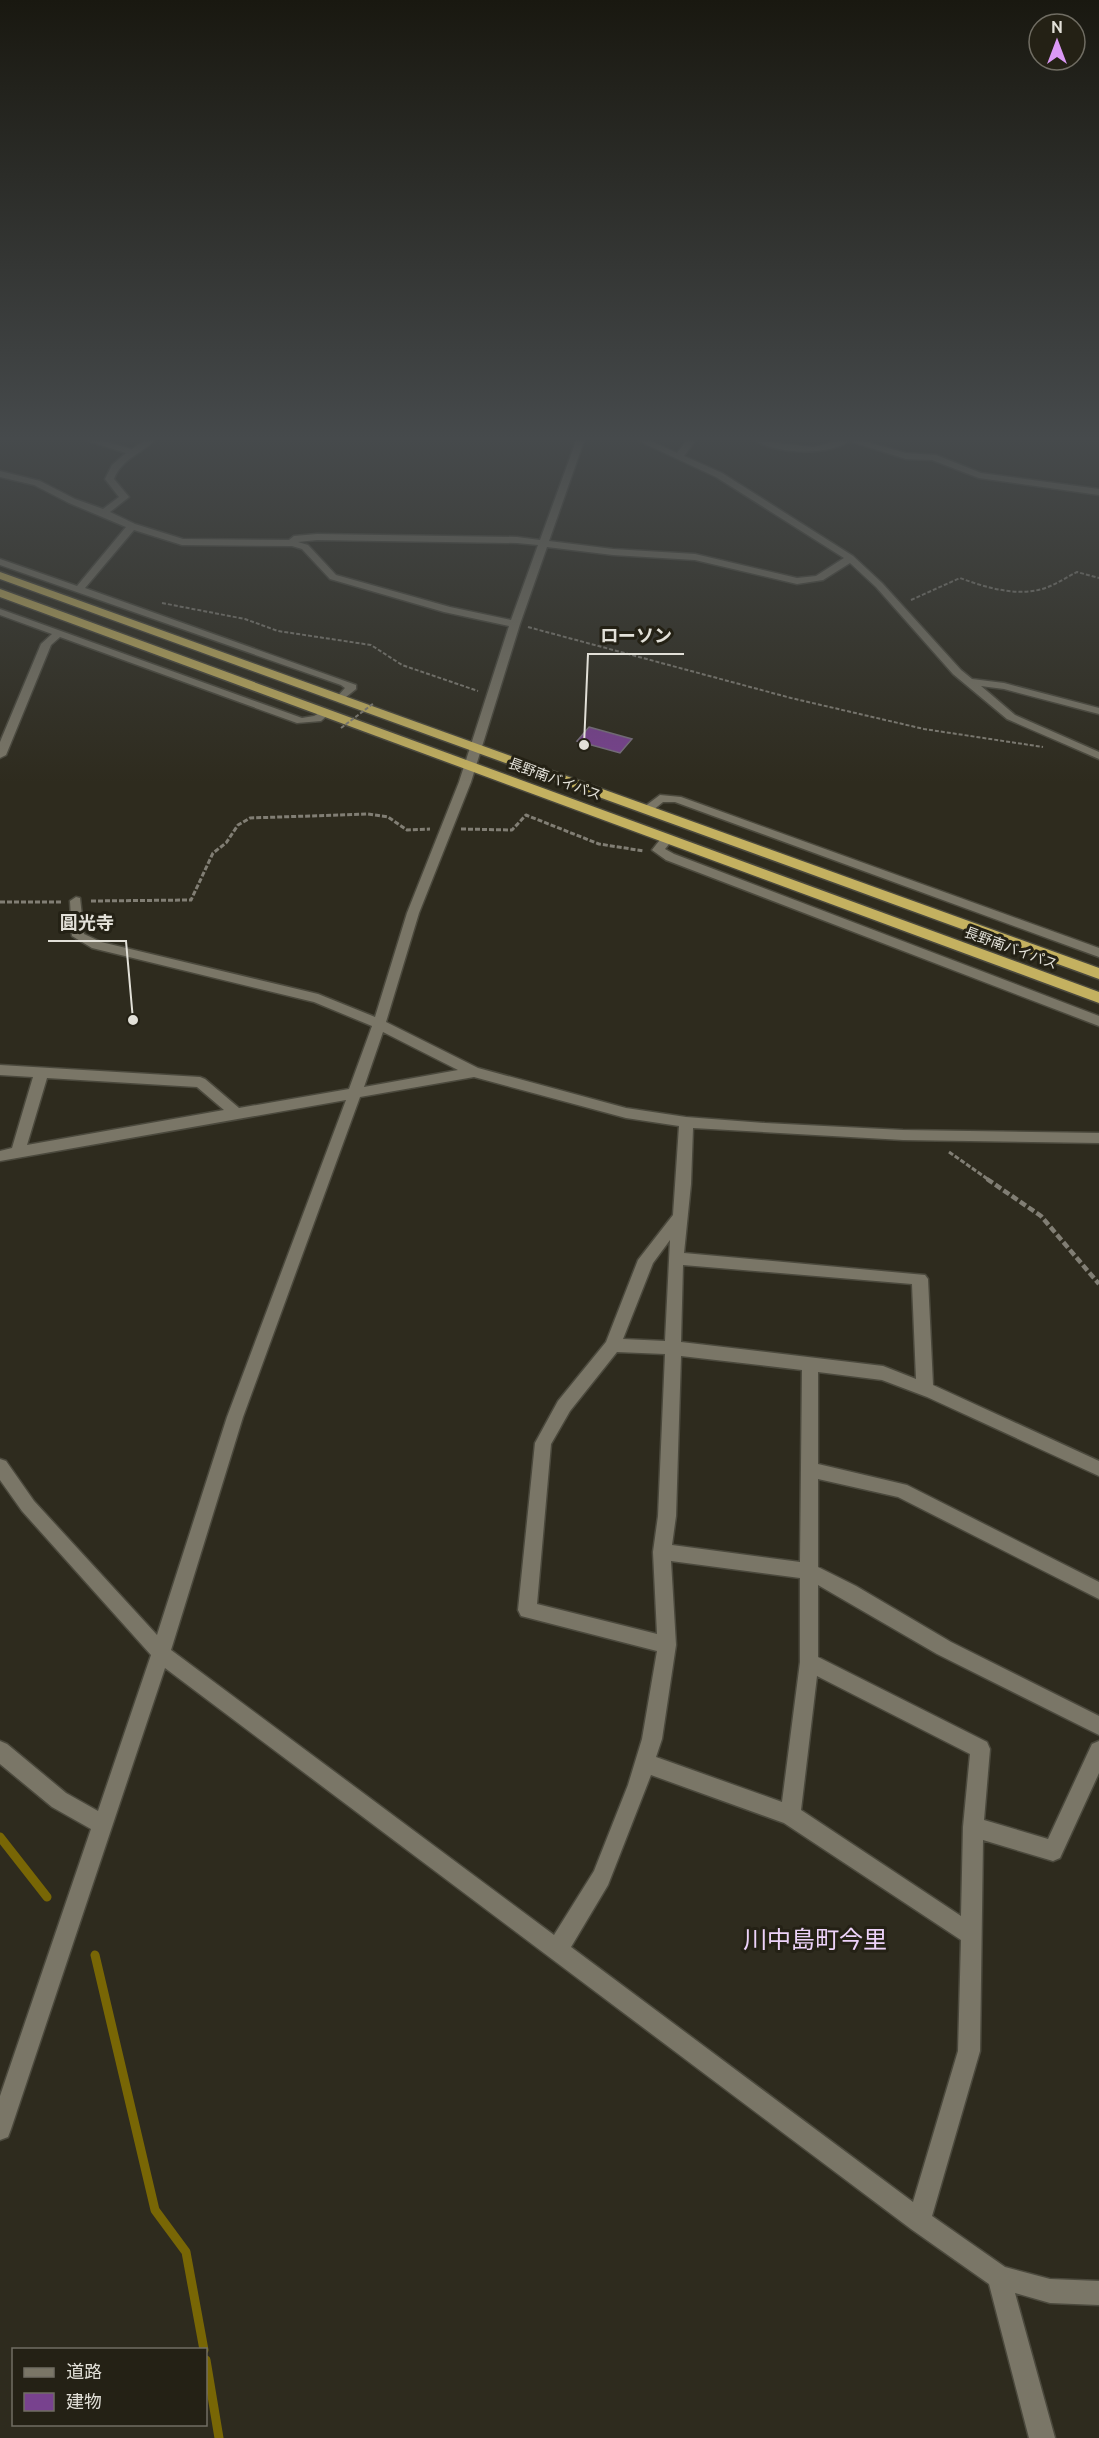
<svg xmlns="http://www.w3.org/2000/svg" width="1099" height="2438" viewBox="0 0 1099 2438" font-family="Ubuntu,'Noto Sans JP',sans-serif">
<rect width="100%" height="100%" fill="#2e2b1e"/>
<g fill="none" stroke-linecap="round" stroke-linejoin="round">
<g stroke="#786605" stroke-width="9">
<path d="M0,1837L47,1897"/>
<path d="M95,1955L155,2210L186,2252L204,2350"/>
<path d="M206,2360L219,2438"/>
</g>
</g>
<path fill="#78428e" stroke="#776e7b" stroke-width="1.5" d="M589,727L632,739L620,753L577,741Z"/>
<g fill="none" stroke-linecap="round" stroke-linejoin="round">
<g stroke="#4b493d" stroke-width="3">
<g id="minor">
<path d="M88,441H103L132,449L144,441H154C140,454 121,460 114,479L129,497L110,512L135,524L183,539L289,540L294,536L317,534L517,537L540,540L576,441H584L549,541L613,549L695,554L797,578L816,576L844,558L716,477L639,441H651L677,453L686,441H695L684,456L722,473L853,556L882,583L961,670L972,679L1004,683L1099,708V714L1004,689L981,686L1015,715L1099,752V759L1007,719L953,674L876,587L850,563L823,580L797,584L695,560L613,555L547,547L520,624L471,782L419,913L386,1022L478,1068L626,1108L686,1117L765,1123L903,1130L1099,1133V1143L903,1140L693,1128L691,1184L684,1253L925,1275L928,1279L933,1385L1099,1461V1476L927,1397L882,1380L818,1372V1464L907,1485L1099,1582V1599L898,1497L818,1479V1567L856,1586L951,1642L1099,1716V1735L937,1654L818,1585V1657L987,1742L990,1749L984,1820L1048,1839L1092,1744L1099,1741V1773L1060,1858L1053,1861L983,1840L980,2051L932,2216L1005,2267L1050,2279L1099,2281V2305L1050,2303L1015,2293L1055,2438H1029L989,2284L911,2229L165,1668L11,2129L8,2137L0,2140V2096L91,1829L52,1807L0,1764V1741L7,1744L66,1793L98,1811L151,1655L22,1511L0,1480V1459L6,1461L34,1501L157,1635L227,1417L346,1100L0,1161V1151L12,1148L33,1077L0,1075V1065L200,1077L205,1079L239,1108L349,1089L372,1026L314,1002L92,948L72,936L70,901L76,897L80,898L84,934L101,942L318,994L375,1017L407,913L459,782L509,626L444,612L330,579L302,549L292,546L182,545L134,530L85,588L356,685V689L341,701L336,698L345,688L341,685L0,565V559L77,586L126,527L69,503L34,485L0,477V471L40,481L75,499L103,509L119,497L105,479L112,465L126,453ZM317,540L517,543L538,545L511,620L450,607L336,575L308,545L298,542ZM383,1032L458,1070L364,1087ZM474,1077L626,1118L679,1126L673,1215L638,1260L606,1342L558,1401L535,1443L518,1610L521,1616L657,1651L642,1739L628,1785L594,1871L554,1935L171,1650L243,1417L360,1097ZM47,1078L197,1087L224,1110L27,1145ZM670,1240L665,1341L623,1339L653,1263ZM683,1265L912,1284L916,1379L883,1366L681,1342ZM617,1352L665,1354L658,1516L653,1552L657,1634L537,1604L551,1444L570,1411ZM681,1356L802,1370L800,1562L672,1545L676,1516ZM671,1561L800,1578V1662L782,1802L656,1757L662,1739L676,1645ZM817,1676L970,1754L963,1827L961,1916L801,1810ZM651,1775L784,1823L961,1940L958,2051L913,2202L571,1947L608,1885Z"/>
<path d="M756,441L814,447L837,441H863L906,453L936,455L981,473L1099,489V495L979,478L932,460L906,459L849,441C828,456 778,454 756,441Z"/>
<path d="M0,609L302,718L314,716L325,710L330,713L321,721L297,723L60,637L51,645L6,755L0,758V742L41,644L52,634L0,615Z"/>
<path d="M660,795L681,797L1099,948V957L675,802H663L652,811H644V807Z"/>
<path d="M667,835L673,839L665,849L674,854L1099,1016V1026L666,860L652,850L663,836Z"/>
</g>
</g>
<g stroke="#4b493d" stroke-width="3">
<g id="highway">
<path d="M0,572L1099,968V979L0,579Z"/>
<path d="M0,589L1099,992V1003L0,597Z"/>
</g>
</g>
<g stroke="#817e74" stroke-width="2" stroke-dasharray="4 2" stroke-linecap="butt">
<path d="M911,600L960,578C987,588 1020,598 1048,587C1058,583 1067,577 1077,572L1099,578"/>
<path d="M162,603L245,619L278,631L371,645L402,665L478,691"/>
<path d="M528,627L791,698L924,729L1043,747"/>
</g>
<g stroke="#817e74" stroke-width="3" stroke-dasharray="5 2" stroke-linecap="butt">
<path d="M461,829L512,830L526,815L599,844L644,851"/>
<path d="M91,901L191,900L213,853L226,843L238,825L250,818L368,814L388,817L407,830L430,829"/>
<path d="M0,902H62"/>
<path d="M949,1152L989,1180"/>
</g>
<path stroke="#817e74" stroke-width="4.5" stroke-dasharray="7 3" stroke-linecap="butt" d="M987,1179L1041,1216L1099,1284"/>
<use href="#minor" fill="#7a7667" fill-rule="evenodd"/>
<use href="#highway" fill="#c4b160" fill-rule="evenodd"/>
<path stroke="#817e74" stroke-width="2" stroke-dasharray="4 2" stroke-linecap="butt" d="M341,728L374,703"/>
</g>
<linearGradient id="sky" x2="0" y2="1"><stop stop-color="#191810"/><stop offset="0.56" stop-color="#464a4c"/><stop offset="1" stop-color="#464a4c" stop-opacity="0"/></linearGradient>
<rect width="1099" height="783" fill="url(#sky)"/>
<g text-anchor="middle" dominant-baseline="central" stroke-width="6" stroke-linejoin="round" paint-order="stroke">
<g font-size="14" fill="#e2e0d8" stroke="#242115">
<text transform="translate(555 779) rotate(20)">長野南バイパス</text>
<text transform="translate(1011 948) rotate(20)">長野南バイパス</text>
</g>
<g font-size="24" fill="#edd2f9" stroke="#242115">
<text x="815" y="1939">川中島町今里</text>
</g>
</g>
<path fill="none" stroke="#e2e0d8" stroke-width="2" d="M584 745L588 654H684M133 1020L126 941H48"/>
<g fill="#e2e0d8" stroke="#242115" stroke-width="2">
<circle cx="584" cy="745" r="6"/>
<circle cx="133" cy="1020" r="6"/>
</g>
<g font-size="18" text-anchor="middle" font-weight="bold" fill="#e2e0d8" stroke="#242115" stroke-width="6" stroke-linejoin="round" paint-order="stroke">
<text x="636" y="642">ローソン</text>
<text x="87" y="929">圓光寺</text>
</g>
<rect x="12" y="2348" width="195" height="78" fill="#242115" stroke="#706d63" stroke-width="1.5"/>
<rect x="24" y="2368" width="30" height="9" fill="#7a7667" stroke="#706d63" stroke-width="1.5"/>
<text x="66" y="2378" font-size="18" fill="#e2e0d8">道路</text>
<rect x="24" y="2393" width="30" height="18" fill="#78428e" stroke="#706d63" stroke-width="1.5"/>
<text x="66" y="2408" font-size="18" fill="#e2e0d8">建物</text>
<g transform="translate(1057 42)"><circle r="28" fill="#242115" stroke="#706d63" stroke-width="1.5"/>
<path d="M0-4.5L10 22L0 15L-10 22Z" fill="#db99f5"/>
<text y="-9" font-size="16" font-weight="bold" text-anchor="middle" fill="#e2e0d8">N</text>
</g>
</svg>
